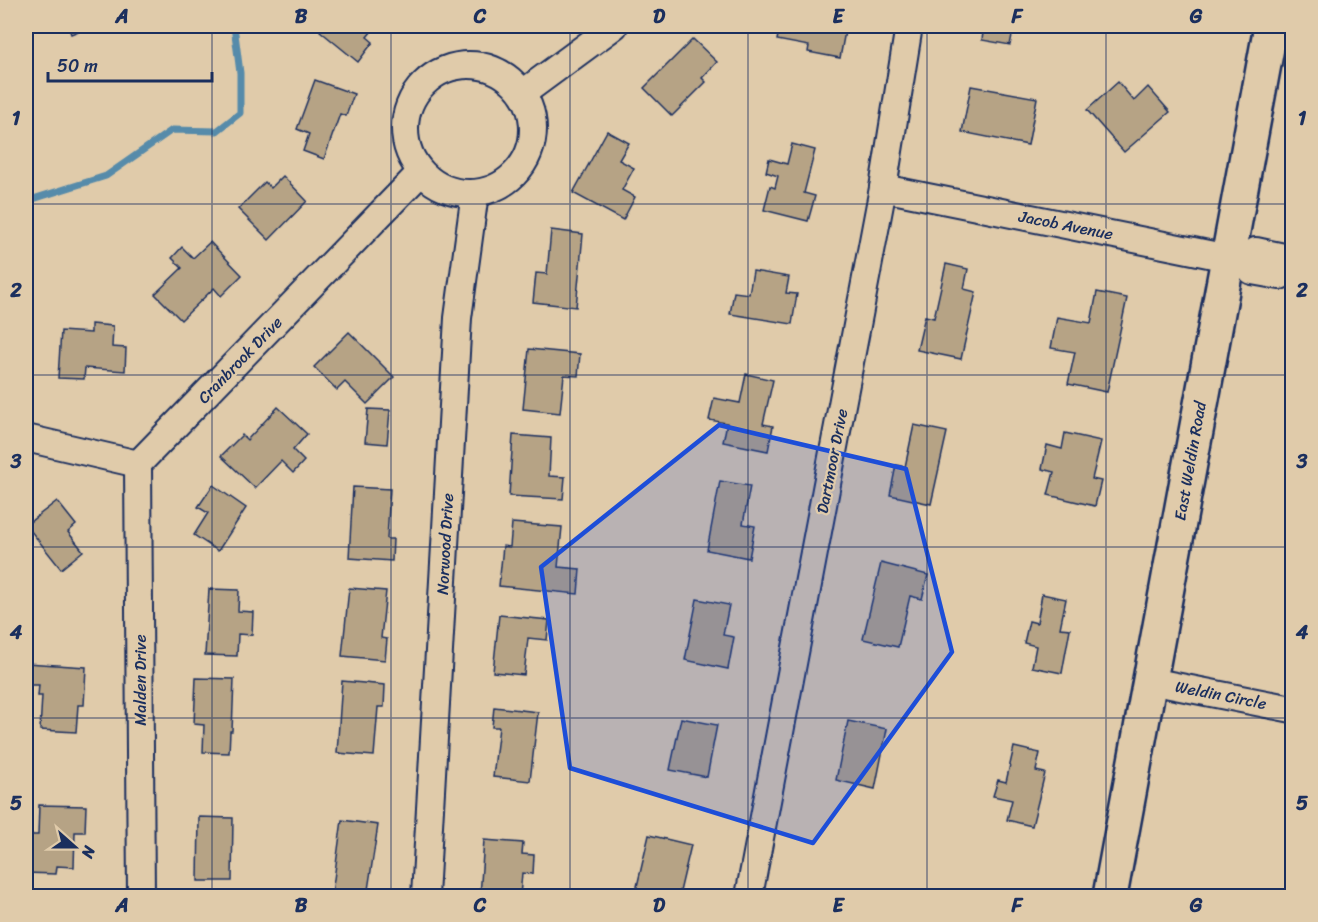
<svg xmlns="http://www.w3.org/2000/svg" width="1318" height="922" viewBox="0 0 1318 922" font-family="Sriracha,sans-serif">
<rect width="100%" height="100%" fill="#e0cbaa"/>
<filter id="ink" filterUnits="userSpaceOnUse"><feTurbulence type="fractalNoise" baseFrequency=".0167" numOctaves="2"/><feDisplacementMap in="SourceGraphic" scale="12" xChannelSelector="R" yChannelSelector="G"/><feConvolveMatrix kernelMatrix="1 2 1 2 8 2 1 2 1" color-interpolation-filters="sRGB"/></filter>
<g filter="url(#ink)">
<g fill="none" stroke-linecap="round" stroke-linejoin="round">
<path stroke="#568baa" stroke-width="7" d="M26,196L33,199L106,176L172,130L217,131L240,113V73L234,26"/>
</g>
<g fill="#b6a385" stroke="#1b2f5e" stroke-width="1.5">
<path d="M68,26H91L71,34Z"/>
<path d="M324,26H376L367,37L373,42L358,62L320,31Z"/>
<path d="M780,26H846L840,58L808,52L809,46L777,40Z"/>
<path d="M984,26H1014L1010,45L982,40Z"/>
<path d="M693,39L717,62L702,78L706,82L672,116L644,88Z"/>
<path d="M315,80L354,94L346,116L340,114L324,159L303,151L309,134L297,129Z"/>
<path d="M1118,82L1134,101L1148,87L1170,112L1124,152L1087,110Z"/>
<path d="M971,86L1037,98L1028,145L962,132Z"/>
<path d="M607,131L629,143L619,160L634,168L622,190L635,197L623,220L573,193Z"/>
<path d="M792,144L815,150L804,193L815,196L808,221L764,210L770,186L775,188L778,176L766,172L769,159L787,164Z"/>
<path d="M283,176L307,201L269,240L238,209L265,182L271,188Z"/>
<path d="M551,230L583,234L576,307L533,302L536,273L547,274Z"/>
<path d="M210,242L242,275L221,296L214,288L181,320L155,294L182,268L172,258L182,247L193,258Z"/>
<path d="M946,264L968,269L964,289L976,292L961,359L917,350L925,316L934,318Z"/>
<path d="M753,271L789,277L786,293L797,294L792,324L730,314L734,292L749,294Z"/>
<path d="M1097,292L1127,298L1107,392L1068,384L1075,352L1051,348L1057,317L1091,323Z"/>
<path d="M91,324L113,326L112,347L126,348L125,371L85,368L84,379L58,378L61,331L91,333Z"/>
<path d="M349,332L394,377L367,404L345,382L337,390L314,367Z"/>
<path d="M529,349L580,354L578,376L564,375L560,413L523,409Z"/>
<path d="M746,374L773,380L763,424L773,426L768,451L723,442L727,423L709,420L714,398L740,403Z"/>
<path d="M278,407L307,434L293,450L304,461L293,473L281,461L255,488L221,456L242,435L247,440Z"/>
<path d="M368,409L390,410L387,444L365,442Z"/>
<path d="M914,425L947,432L931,504L890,495L896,465L905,467Z"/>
<path d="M1065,433L1101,441L1092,479L1101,481L1095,506L1048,495L1054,472L1042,469L1047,445L1062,449Z"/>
<path d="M513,435L551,438L549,476L565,477L563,499L509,496Z"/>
<path d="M720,481L750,486L743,524L755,526L749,558L707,550Z"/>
<path d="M213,485L246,508L218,551L194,535L208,513L198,507Z"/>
<path d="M353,487L390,489L387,539H393L392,561L349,558Z"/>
<path d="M57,501L76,525L68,532L83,551L61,569L26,525Z"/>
<path d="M512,523L562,527L558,567L580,569L578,594L499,586L503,546L510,547Z"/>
<path d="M881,563L928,575L922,599L910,596L898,647L863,639Z"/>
<path d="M349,588L386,591L381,638L387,639L385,660L342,656Z"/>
<path d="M209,589L239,590L238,611L253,612L252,635L238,634L237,656L205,655Z"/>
<path d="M1042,594L1066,599L1060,628L1070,629L1062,673L1032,667L1036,646L1024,643L1029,621L1037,623Z"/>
<path d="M697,599L729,605L723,635L734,637L728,669L685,660Z"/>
<path d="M499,615L549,620L547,640L528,638L524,675L493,672Z"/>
<path d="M26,663L86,667L84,705H78L76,732L40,730L42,696H38L39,685H26Z"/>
<path d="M196,678L234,679L232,731H230L229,753L203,752L204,725L194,724Z"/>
<path d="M342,681L385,685L384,707H378L374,756L337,753Z"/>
<path d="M494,707L538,712L530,781L493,777L499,727H492Z"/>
<path d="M681,718L717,725L707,777L670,770Z"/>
<path d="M848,721L887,729L875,789L836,780Z"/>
<path d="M1014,747L1040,753L1036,771L1045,773L1032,826L1007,820L1012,800L993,796L998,780L1006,782Z"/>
<path d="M39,805L86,806L85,832H75L74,867L57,866L56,874L26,873V835H38Z"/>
<path d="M199,817L233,818L232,881H198Z"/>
<path d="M342,820L378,825L367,896H346L332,894Z"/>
<path d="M649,835L691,845L679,896L635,895Z"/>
<path d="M484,840L523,843L522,854L534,855L533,874L522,873L520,896H480Z"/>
</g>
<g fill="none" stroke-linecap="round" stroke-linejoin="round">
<g stroke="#1b2f5e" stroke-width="30">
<g id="street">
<circle cx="469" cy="129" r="64"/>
<path d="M523,93L614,26"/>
<path d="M883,188L1228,258L1248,261"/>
<path d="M1248,261L1256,251L1284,257L1292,267"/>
<path d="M1248,261L1252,271L1280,276L1292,269"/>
<path d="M26,438L138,464"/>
<path d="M138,464L141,896"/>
<path d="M138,464L421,172"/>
<path d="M1150,681L1292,709"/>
<path d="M425,896L458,318L475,193"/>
<path d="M749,896L883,188L909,26"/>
</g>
</g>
<g stroke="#1b2f5e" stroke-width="38">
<path id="secondary" d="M1110,896L1271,26"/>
</g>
<use href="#street" stroke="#e0cbaa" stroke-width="26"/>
<use href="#secondary" stroke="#e0cbaa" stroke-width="33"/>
</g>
</g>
<path fill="#1d4ed8" fill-opacity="0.2" stroke="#1d4ed8" stroke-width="4.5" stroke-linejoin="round" d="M719,425L906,469L952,652L813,843L570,768L541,567Z"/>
<path fill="none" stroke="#1b2f5e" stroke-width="1.5" stroke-opacity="0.55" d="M212,26V896M391,26V896M570,26V896M748,26V896M927,26V896M1106,26V896M26,204H1292M26,375H1292M26,547H1292M26,718H1292"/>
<g text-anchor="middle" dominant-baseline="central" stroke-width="4.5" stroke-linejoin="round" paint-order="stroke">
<g font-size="16" fill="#1b2f5e" stroke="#e0cbaa">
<text transform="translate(1066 225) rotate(11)">Jacob Avenue</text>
<text transform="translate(240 360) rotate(-46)">Cranbrook Drive</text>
<text transform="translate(832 461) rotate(-79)">Dartmoor Drive</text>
<text transform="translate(1190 461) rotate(-80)">East Weldin Road</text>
<text transform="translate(445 544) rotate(-87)">Norwood Drive</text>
<text transform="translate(140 680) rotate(-90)">Malden Drive</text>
<text transform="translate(1221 695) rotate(11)">Weldin Circle</text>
</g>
</g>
<rect width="1318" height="922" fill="none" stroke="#e0cbaa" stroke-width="66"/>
<g transform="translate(75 847) rotate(111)" stroke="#e0cbaa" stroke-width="4.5" paint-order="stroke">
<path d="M0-4.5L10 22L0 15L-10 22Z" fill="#1b2f5e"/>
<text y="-9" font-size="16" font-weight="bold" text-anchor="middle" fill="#1b2f5e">N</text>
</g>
<path d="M48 72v9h164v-9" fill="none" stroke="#1b2f5e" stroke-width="3"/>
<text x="57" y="72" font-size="18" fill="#1b2f5e" stroke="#e0cbaa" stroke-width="4.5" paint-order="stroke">50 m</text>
<rect x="33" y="33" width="1252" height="856" fill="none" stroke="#1b2f5e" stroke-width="2"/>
<g font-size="20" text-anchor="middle" font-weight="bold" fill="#1b2f5e">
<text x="122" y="23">A</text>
<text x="301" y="23">B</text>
<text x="480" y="23">C</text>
<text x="659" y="23">D</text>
<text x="838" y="23">E</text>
<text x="1017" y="23">F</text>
<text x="1196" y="23">G</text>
<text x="16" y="125">1</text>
<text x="1302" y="125">1</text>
<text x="16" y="297">2</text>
<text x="1302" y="297">2</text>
<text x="16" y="468">3</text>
<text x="1302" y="468">3</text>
<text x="16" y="639">4</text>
<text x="1302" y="639">4</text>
<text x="16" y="810">5</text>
<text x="1302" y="810">5</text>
<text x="122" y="912">A</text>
<text x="301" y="912">B</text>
<text x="480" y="912">C</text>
<text x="659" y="912">D</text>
<text x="838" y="912">E</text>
<text x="1017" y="912">F</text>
<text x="1196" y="912">G</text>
</g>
</svg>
